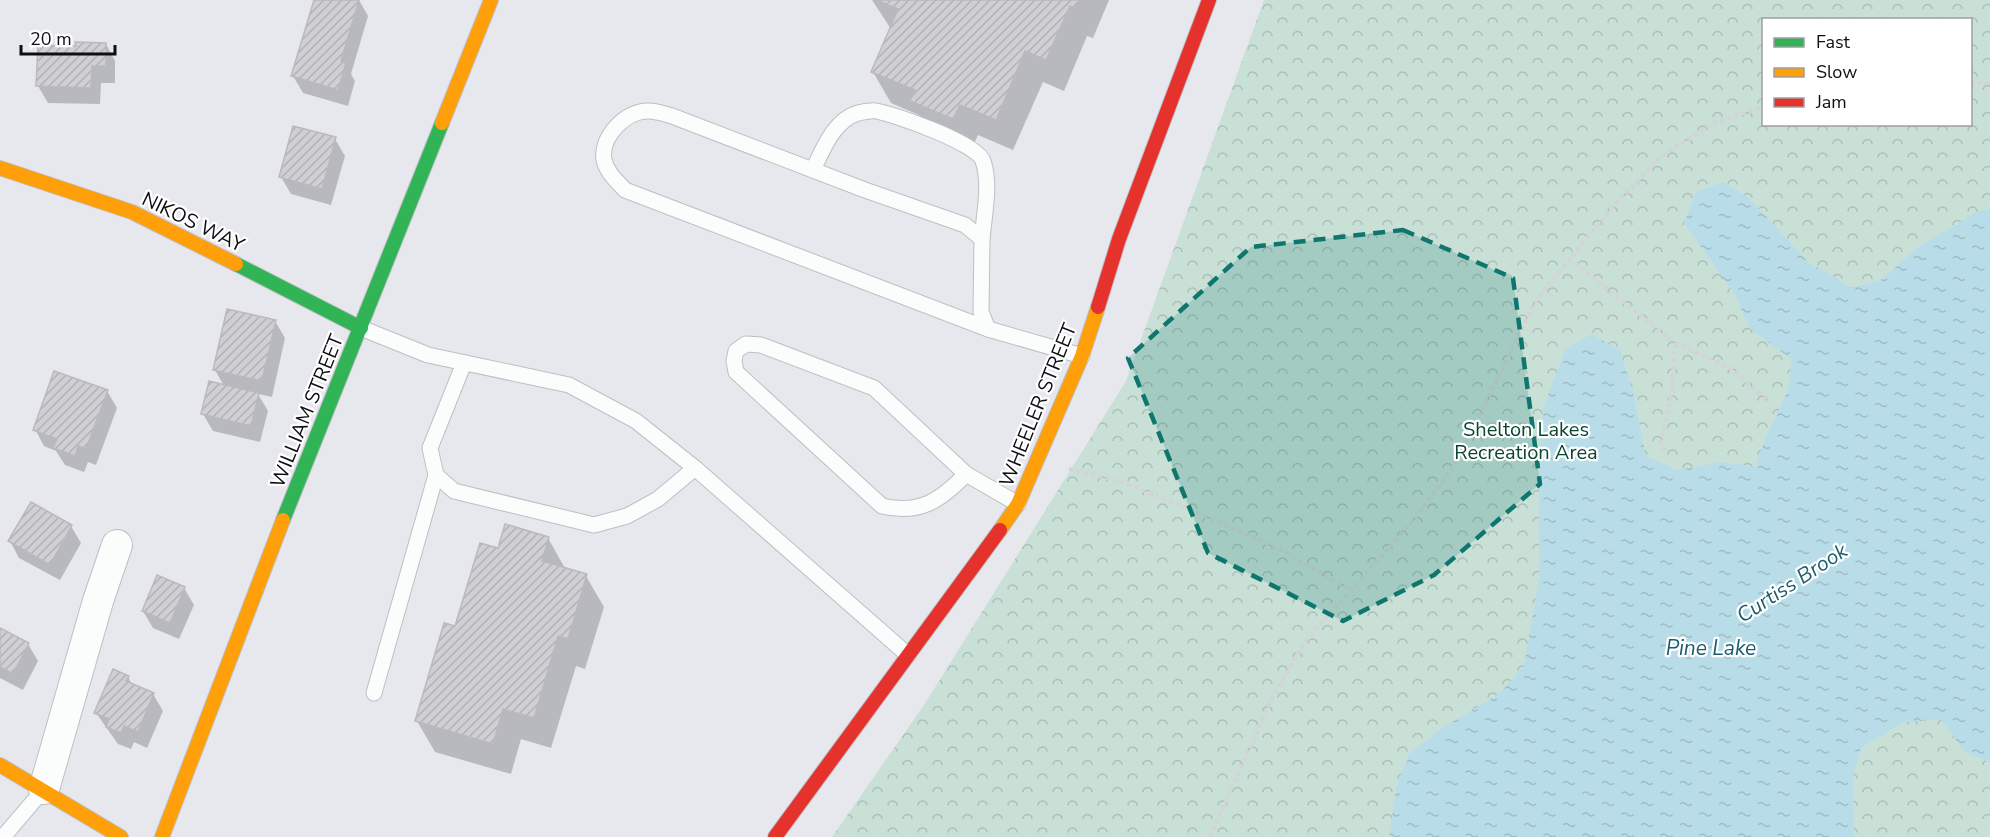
<svg xmlns="http://www.w3.org/2000/svg" width="1990" height="837" viewBox="0 0 1990 837" font-family="'Nunito Sans',sans-serif">
<defs>
<pattern id="park-crowns" width="20" height="18" patternUnits="userSpaceOnUse" patternTransform="scale(1.5)"><rect width="20" height="18" fill="#c9e0d7"/><path d="M2 6a3 3 0 1 1 6 0M12 15a3 3 0 1 1 6 0" fill="none" stroke="#abbfb8"/></pattern>
<pattern id="water-ripples" width="26" height="14" patternUnits="userSpaceOnUse" patternTransform="scale(1.5)"><rect width="26" height="14" fill="#b9dde8"/><path d="M2 4q2-2 4 0t4 0M15 11q2-2 4 0t4 0" fill="none" stroke="#9ebcc6"/></pattern>
<pattern id="building-hatch" width="6" height="6" patternUnits="userSpaceOnUse" patternTransform="scale(1.5)"><rect width="6" height="6" fill="#d1cfd3"/><path d="M-1 1l2-2M0 6l6-6M5 7l2-2" fill="none" stroke="#b2b1b4"/></pattern>
</defs>
<rect width="100%" height="100%" fill="#e7e8ee"/>
<path fill="url(#park-crowns)" fill-rule="evenodd" d="M1264,0H1990V837H832L924,705L1126,381ZM1764,20H1970V124H1764Z"/>
<path fill="url(#water-ripples)" d="M1723,182L1750,199L1808,262L1852,288L1883,279L1918,247L1979,211L1990,209V763L1965,752L1940,719L1902,723L1861,748L1853,776L1854,837H1389L1396,788L1409,754L1445,726L1499,694L1524,666L1539,578V470L1543,409L1565,350L1591,334L1620,350L1633,392L1646,456L1678,470L1721,462L1755,467L1766,437L1788,390L1792,359L1750,329L1735,295L1684,223L1696,192Z"/>
<g fill="#0003">
<path d="M315,0H359L368,16L351,74L355,81L348,106L303,93L293,76Z"/>
<path d="M872,0H1109L1093,38L1087,36L1064,91L1043,82L1013,150L978,135L971,150L929,132L919,115L891,103L873,72L891,29Z"/>
<path d="M106,44L115,61V83H101L100,104L48,103L38,86Z"/>
<path d="M335,139L345,156L331,205L291,194L281,177Z"/>
<path d="M275,321L285,338L272,397L258,394L268,411L260,442L213,431L203,414L224,386L215,370Z"/>
<path d="M107,391L117,408L96,465L88,462L84,472L65,465L56,451L44,446L35,429Z"/>
<path d="M71,526L81,543L60,580L19,558L10,541Z"/>
<path d="M548,538L566,570L586,576L604,607L585,669L576,666L551,748L521,739L511,774L435,752L417,721L456,628L499,550Z"/>
<path d="M184,588L194,605L179,639L153,628L143,611Z"/>
<path d="M0,629L28,644L38,661L23,690L0,678Z"/>
<path d="M128,677L132,685L153,694L163,711L147,748L134,742L131,749L118,744L96,713Z"/>
</g>
<g fill="url(#building-hatch)" stroke="#bab9bc" stroke-width="1.5">
<path d="M314,0H359L341,61L346,63L338,90L291,76Z"/>
<path d="M876,0H1079L1075,8L1070,6L1046,60L1025,51L996,120L960,105L953,119L910,101L915,90L871,72L898,9Z"/>
<path d="M75,42L106,43V66H92L91,88L36,86L38,45L76,46Z"/>
<path d="M293,126L336,137L322,189L279,177Z"/>
<path d="M227,309L276,320L262,381L213,370Z"/>
<path d="M54,371L108,390L86,449L78,446L75,456L53,448L57,439L33,430Z"/>
<path d="M209,381L259,393L251,426L201,414Z"/>
<path d="M31,502L72,525L50,565L8,541Z"/>
<path d="M505,524L549,537L542,561L587,574L568,639L558,636L534,718L503,709L493,744L415,721L444,623L455,626L480,543L498,548Z"/>
<path d="M157,575L185,587L170,623L142,611Z"/>
<path d="M0,628L29,643L13,674L0,667Z"/>
<path d="M113,669L129,676L126,681L154,693L138,732L124,726L121,733L106,727L109,719L94,713Z"/>
</g>
<g fill="none" stroke-linecap="round" stroke-linejoin="round">
<g stroke="#bebfc4" stroke-width="17">
<g id="lane">
<path d="M813,170C823,149 834,120 858,113C863,112 871,110 876,111C896,115 977,143 983,161C991,184 984,215 982,239"/>
<path d="M361,328L428,355L569,385L636,421L695,468L908,655"/>
<path d="M988,329L981,312L982,239L965,225L865,190L672,116C665,114 656,111 649,111C626,110 600,137 604,160C607,173 617,181 625,190L988,329L1082,356"/>
<path d="M464,363L430,448L436,475L454,491L594,525L627,516L658,499L695,468"/>
<path d="M966,474C941,500 920,515 882,506L736,372L734,361L736,351L746,344L761,345L874,388L966,474L1018,504"/>
<path d="M374,693L436,475"/>
<path d="M3,837L44,789"/>
</g>
</g>
<g stroke="#bebfc4" stroke-width="32">
<path id="street" d="M44,789L98,601L117,545"/>
</g>
<g stroke="#bebfc4" stroke-width="16">
<g id="fast">
<path d="M236,264L361,328"/>
<path d="M283,520L442,123"/>
</g>
</g>
<g stroke="#bebfc4" stroke-width="16">
<g id="slow">
<path d="M442,123L491,0"/>
<path d="M0,168L132,212L236,264"/>
<path d="M1000,530L1018,504L1082,356L1098,307"/>
<path d="M0,765L121,837"/>
<path d="M162,837L283,520"/>
</g>
</g>
<g stroke="#bebfc4" stroke-width="16">
<g id="jam">
<path d="M1098,307L1119,239L1209,0"/>
<path d="M775,837L1000,530"/>
</g>
</g>
<g stroke="#d3d4d5" stroke-width="4" stroke-dasharray="4.5 3" stroke-linecap="butt">
<path d="M1970,82L1990,83"/>
<path d="M1569,258L1675,343L1732,369L1766,400"/>
<path d="M1664,451L1661,442L1672,391L1675,343"/>
<path d="M1069,469L1119,481L1178,504L1285,552L1351,590"/>
<path d="M1210,837L1270,702L1304,643L1416,517L1454,466L1535,302L1614,205L1662,156L1714,123L1764,107"/>
</g>
<use href="#lane" stroke="#fbfcfc" stroke-width="15"/>
<use href="#street" stroke="#fbfcfc" stroke-width="30"/>
<use href="#fast" stroke="#30b455" stroke-width="14"/>
<use href="#slow" stroke="#ff9f0a" stroke-width="14"/>
<use href="#jam" stroke="#e5322d" stroke-width="14"/>
</g>
<path fill="#0f766e" fill-opacity="0.2" stroke="#0f766e" stroke-width="4.5" stroke-dasharray="12 8" stroke-linejoin="round" d="M1403,230L1513,278L1540,484L1434,575L1343,621L1208,553L1128,358L1251,247Z"/>
<g text-anchor="middle" dominant-baseline="central" stroke-width="4.5" stroke-linejoin="round" paint-order="stroke">
<g font-size="20" fill="#0e0f13" stroke="#fff">
<text transform="translate(193 222) rotate(26)">NIKOS WAY</text>
<text transform="translate(1038 405) rotate(-68)">WHEELER STREET</text>
<text transform="translate(307 411) rotate(-68)">WILLIAM STREET</text>
</g>
<g font-size="20" fill="#0a4530" stroke="#fff">
<text x="1526" y="429">Shelton Lakes<tspan x="1526" dy="23">Recreation Area</tspan></text>
</g>
<g font-size="21" font-style="italic" fill="#1a5c6c" stroke="#fff">
<text transform="translate(1792 583) rotate(-33)">Curtiss Brook</text>
<text x="1711" y="648">Pine Lake</text>
</g>
</g>
<rect x="1762" y="18" width="210" height="108" fill="#ffffff" stroke="#9f9fa1" stroke-width="1.5"/>
<rect x="1774" y="38" width="30" height="9" fill="#30b455" stroke="#9f9fa1" stroke-width="1.5"/>
<text x="1816" y="48" font-size="18" fill="#0e0f13">Fast</text>
<rect x="1774" y="68" width="30" height="9" fill="#ff9f0a" stroke="#9f9fa1" stroke-width="1.5"/>
<text x="1816" y="78" font-size="18" fill="#0e0f13">Slow</text>
<rect x="1774" y="98" width="30" height="9" fill="#e5322d" stroke="#9f9fa1" stroke-width="1.5"/>
<text x="1816" y="108" font-size="18" fill="#0e0f13">Jam</text>
<path d="M21 45v9h94v-9" fill="none" stroke="#0e0f13" stroke-width="3"/>
<text x="30" y="45" font-size="18" fill="#0e0f13" stroke="#ffffff" stroke-width="4.5" paint-order="stroke">20 m</text>
</svg>
